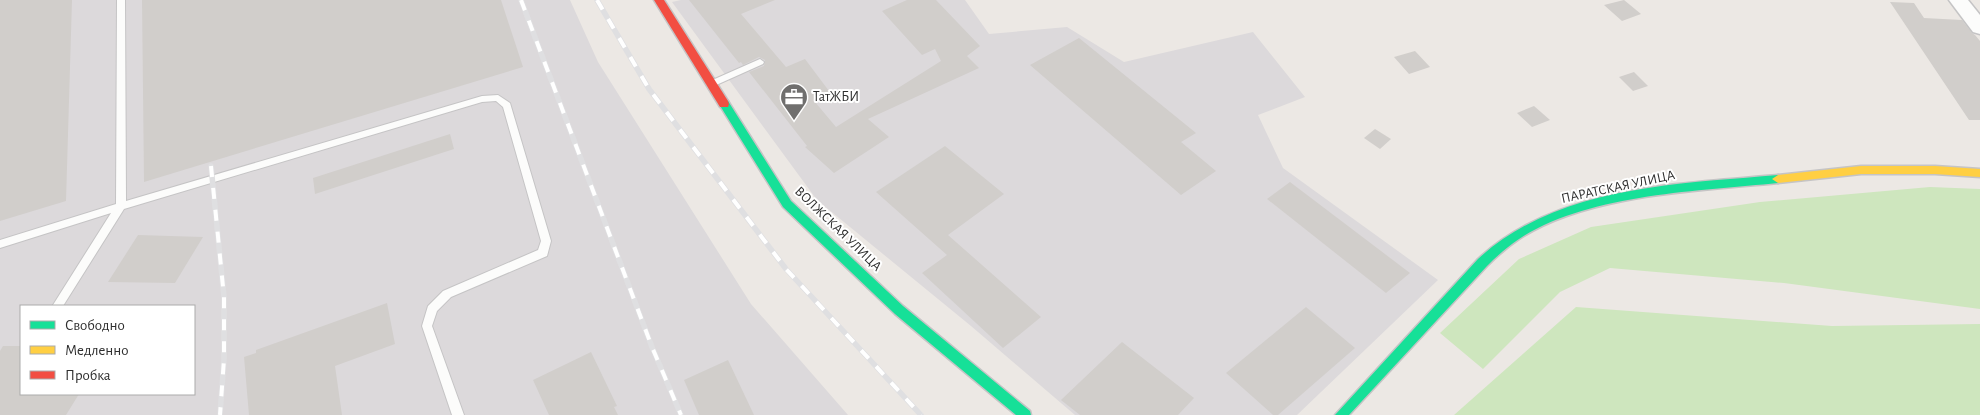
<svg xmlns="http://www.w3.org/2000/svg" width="1980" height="415" viewBox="0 0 1980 415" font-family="'Alegreya Sans',sans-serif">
<rect width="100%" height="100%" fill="#ece8e4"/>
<g fill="#dcd9db" fill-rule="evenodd">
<path d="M0,0H570L598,62L751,304L848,415H0ZM21,306H194V394H21Z"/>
<path d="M681,0H965L989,34L1067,27L1124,62L1253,32L1305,97L1258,115L1283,168L1438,280L1297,415H1075L971,326L817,200L672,2Z"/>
</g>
<g fill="#cee6be">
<path d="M1930,187L1980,189V309L1784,283L1610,268L1560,292L1483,369L1440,333L1519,259L1591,227L1760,202Z"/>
<path d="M1576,307L1832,326L1980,324V415H1454Z"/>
</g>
<g fill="#d1cecb">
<path d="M0,0H72L66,201L0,221Z"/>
<path d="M142,0H501L523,67L144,182Z"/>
<path d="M689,0H775L741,14L786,67L805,59L832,95L815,102L836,127L941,61L935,49L922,55L882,11L907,0H936L980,46L967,56L979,68L868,119L889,137L834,173L805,147L807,146L749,72L764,66L765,60L759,57L743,65L741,62L739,63Z"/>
<path d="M1624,0L1641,14L1622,21L1604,5Z"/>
<path d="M1890,2L1914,3L1924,18L1962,20L1972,33L1975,35L1980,41V120H1969Z"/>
<path d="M1079,38L1196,133L1181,142L1216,171L1181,195L1030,65Z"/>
<path d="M1415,51L1430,67L1409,74L1394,57Z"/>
<path d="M1634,72L1648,86L1633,91L1619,77Z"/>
<path d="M1534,106L1550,120L1532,127L1517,113Z"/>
<path d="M1375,129L1391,139L1380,149L1364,138Z"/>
<path d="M450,134L454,149L315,194L313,178Z"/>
<path d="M945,146L1004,194L948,235L1041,317L1003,348L922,273L947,255L876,192Z"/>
<path d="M1290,182L1410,273L1386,293L1267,199Z"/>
<path d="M138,235L203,237L175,283L108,282Z"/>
<path d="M387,303L395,344L335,366L342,415H249L244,357L256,353V350Z"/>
<path d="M1306,307L1355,348L1278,415H1273L1226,373Z"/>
<path d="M1122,342L1194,398L1178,415H1080L1061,400Z"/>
<path d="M3,346H21V394H79L66,415H0V351Z"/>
<path d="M591,352L617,406L614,407L618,415H549L533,380Z"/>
<path d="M728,360L754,415H699L684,380Z"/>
</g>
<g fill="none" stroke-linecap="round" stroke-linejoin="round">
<g stroke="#c5c4c5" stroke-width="2">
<g id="lane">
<path d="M117,0H125L126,201L482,96L498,95L510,103L551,241L547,256L451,297L437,311L432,326L464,415H452L422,326L428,306L443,291L538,250L541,241L503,107L496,101L482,102L124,209L63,306L53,305L111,213L0,248V240L116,204Z"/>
<path d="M760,59L764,62L763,64L714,86H708L706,84L708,82Z"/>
</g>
</g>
<g stroke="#c5c4c5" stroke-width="3">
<path id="street" d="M1949,0H1968L1980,15V34L1973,32Z"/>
</g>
<g stroke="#c5c4c5" stroke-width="3">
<g id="fast">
<path d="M724,100L728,101L791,201L903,306L1030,411L1031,415H1016L895,314L783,207L719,104Z"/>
<path d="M1778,175L1784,179L1778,183C1699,191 1587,194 1519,239C1507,247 1497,256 1487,266L1349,415H1335L1478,259C1557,186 1677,184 1778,175Z"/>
</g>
</g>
<g stroke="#c5c4c5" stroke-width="3">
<path id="slow" d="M1861,166H1935L1980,169V177L1935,174H1861L1778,183L1772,179L1778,175Z"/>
</g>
<g stroke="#c5c4c5" stroke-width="3">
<path id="jam" d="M654,0H664L728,101L729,104L728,107H720Z"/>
</g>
<use href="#lane" fill="#fcfcfb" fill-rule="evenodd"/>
<use href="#street" fill="#fcfcfb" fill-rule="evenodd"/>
<use href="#fast" fill="#16e098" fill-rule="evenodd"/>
<use href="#slow" fill="#ffcf43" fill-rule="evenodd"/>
<use href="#jam" fill="#f24e42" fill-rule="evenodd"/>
<g stroke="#dfdfe1" stroke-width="5.5">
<g id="rail">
<path d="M521,0L652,347L681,415"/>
<path d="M597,0L649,89L786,269L921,415"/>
<path d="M211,166L224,297V359L220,415"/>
</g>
</g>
<use href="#rail" stroke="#fff" stroke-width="4" stroke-dasharray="11" stroke-linecap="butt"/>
</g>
<defs>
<g id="office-pin" transform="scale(1.4375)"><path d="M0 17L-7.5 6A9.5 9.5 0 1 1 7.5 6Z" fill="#706f6e" stroke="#fff"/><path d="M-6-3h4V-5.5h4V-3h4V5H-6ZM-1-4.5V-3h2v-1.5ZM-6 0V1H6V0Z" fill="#fff"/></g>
</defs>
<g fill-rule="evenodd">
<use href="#office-pin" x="794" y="97"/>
</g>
<g text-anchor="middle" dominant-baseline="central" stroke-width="4" stroke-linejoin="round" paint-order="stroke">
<g font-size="14" fill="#2e2e2e" stroke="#fff" text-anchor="start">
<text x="813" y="97">ТатЖБИ</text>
</g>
<g font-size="14" fill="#2e2e2e" stroke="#fff">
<text transform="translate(1618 187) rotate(-12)">ПАРАТСКАЯ УЛИЦА</text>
<text transform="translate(838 229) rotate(44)">ВОЛЖСКАЯ УЛИЦА</text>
</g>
</g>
<rect x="20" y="305" width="175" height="90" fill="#ffffff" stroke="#ababab"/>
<rect x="30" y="321" width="25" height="8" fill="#16e098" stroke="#ababab"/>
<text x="65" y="330" font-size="15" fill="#2e2e2e">Свободно</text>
<rect x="30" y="346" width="25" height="8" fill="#ffcf43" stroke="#ababab"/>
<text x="65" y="355" font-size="15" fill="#2e2e2e">Медленно</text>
<rect x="30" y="371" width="25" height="8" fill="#f24e42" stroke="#ababab"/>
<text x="65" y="380" font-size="15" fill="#2e2e2e">Пробка</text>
</svg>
